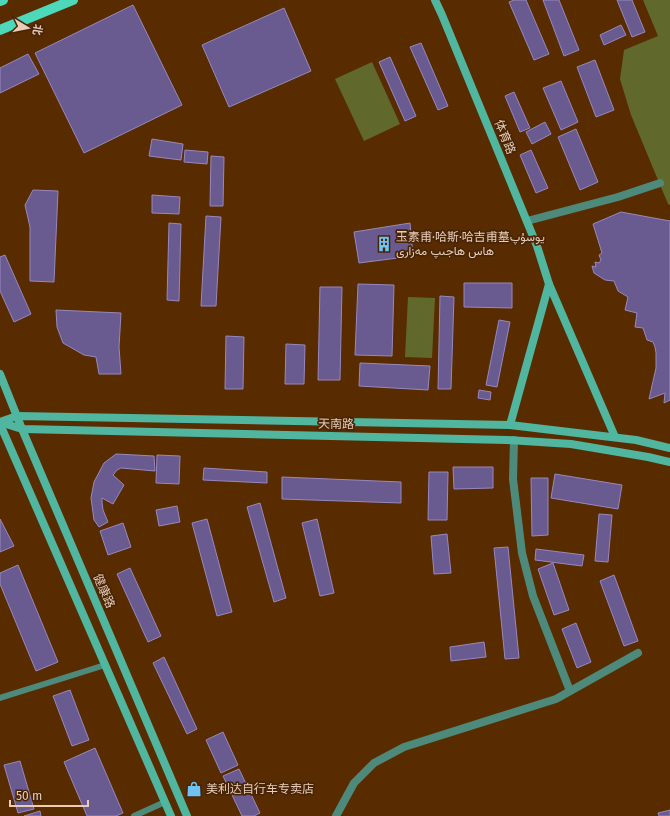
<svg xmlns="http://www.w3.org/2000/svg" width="670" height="816" viewBox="0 0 670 816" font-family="'Fira Sans',Vazirmatn,'Noto Sans SC',sans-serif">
<rect width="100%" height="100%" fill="#592c00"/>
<g fill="#60692b">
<path d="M643,0H670V205L668,204L631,115L620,79L624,50L658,36Z"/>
<path d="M372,62L400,124L364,141L335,79Z"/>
<path d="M408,297L435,298L432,358L405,357Z"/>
</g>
<g fill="#695a8f" stroke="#9788c0">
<path d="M514,0H526L549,54L534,60L509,2Z"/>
<path d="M543,0H559L579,50L564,56Z"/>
<path d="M617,0H632L645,32L632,37Z"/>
<path d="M133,5L182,105L84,153L35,53Z"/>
<path d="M284,8L311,71L229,107L202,45Z"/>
<path d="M621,25L626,35L604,45L600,35Z"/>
<path d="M421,43L448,106L438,110L410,47Z"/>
<path d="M28,54L39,74L0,93V68Z"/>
<path d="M390,57L416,116L405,121L379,62Z"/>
<path d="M595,60L614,110L596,117L577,67Z"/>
<path d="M561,81L578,122L561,130L543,88Z"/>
<path d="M514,92L530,128L520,132L505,96Z"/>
<path d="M545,122L551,134L532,144L526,132Z"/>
<path d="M576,129L598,182L580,190L558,137Z"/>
<path d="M152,139L183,144L181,160L149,156Z"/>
<path d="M185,150L208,152L207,164L184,162Z"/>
<path d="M531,150L548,188L536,193L520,155Z"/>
<path d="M211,156L224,157L223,206H210Z"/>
<path d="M33,190L58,191L54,282L30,281V227L25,205Z"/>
<path d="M152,195L180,197L179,214L152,213Z"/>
<path d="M621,212L670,221V400L664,403L665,393L649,399L656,368V353L655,347L653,342L647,340L643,328L635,327L637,313L625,310L628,297L618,291L614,281L605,280L594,273L592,266L596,267L595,262L599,263L601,260L599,255L602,253L593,224Z"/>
<path d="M206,216L221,217L216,306H201Z"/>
<path d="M169,223L181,224L179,301L167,300Z"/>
<path d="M410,223L413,256L359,263L354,232Z"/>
<path d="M5,255L31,314L14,322L0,291V257Z"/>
<path d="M464,283H512V308L464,307Z"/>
<path d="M358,284L394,285L392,356L355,355Z"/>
<path d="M320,287H342L340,380H318Z"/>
<path d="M440,296L454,297L451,389H438Z"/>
<path d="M56,310L121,313L119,347L121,374H99L96,357L84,355L63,343L57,327Z"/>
<path d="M499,320L510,322L497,387L486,385Z"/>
<path d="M226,336L244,337L243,389H225Z"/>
<path d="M286,344L305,345L304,384H285Z"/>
<path d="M360,363L430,366L428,390L359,386Z"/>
<path d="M479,390L491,392L490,400L478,398Z"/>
<path d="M116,454L154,456L155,471L121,468L117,470L113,475L124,485L113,504L102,498V502L103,510L108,522L99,527L94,520L91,498L94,482L104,463Z"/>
<path d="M157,455L180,456L179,484L156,483Z"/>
<path d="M453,467H493V488L454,489Z"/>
<path d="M204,468L267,472V483L203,480Z"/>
<path d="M429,472H448L447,520H428Z"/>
<path d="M555,474L622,485L618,509L551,498Z"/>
<path d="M282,477L401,482V503L282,499Z"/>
<path d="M531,478H548V535L532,536Z"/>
<path d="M260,503L286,598L274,602L247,507Z"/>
<path d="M177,506L180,522L159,526L156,510Z"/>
<path d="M599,514L612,515L608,562L595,561Z"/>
<path d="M0,519L14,546L0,552Z"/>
<path d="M207,519L232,612L217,616L192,523Z"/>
<path d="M317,519L334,593L320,596L302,523Z"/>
<path d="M123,523L131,547L108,555L100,531Z"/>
<path d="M447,534L451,573L434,574L431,536Z"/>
<path d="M508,547L519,658L505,659L494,548Z"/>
<path d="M536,549L584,555L582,566L535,560Z"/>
<path d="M553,563L569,610L554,615L538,569Z"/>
<path d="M18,565L58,662L36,671L0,584V573Z"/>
<path d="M130,568L161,636L148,642L117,574Z"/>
<path d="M614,575L638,641L624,646L600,581Z"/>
<path d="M576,623L591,662L577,668L562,629Z"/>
<path d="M484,642L486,657L451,661L450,647Z"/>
<path d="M164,657L197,729L187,734L153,663Z"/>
<path d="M70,690L89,740L72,746L53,696Z"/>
<path d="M223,732L238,765L221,773L206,740Z"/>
<path d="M95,748L123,813L116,816H87L64,762Z"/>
<path d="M20,761L34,809L18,813L4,765Z"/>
<path d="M239,769L260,813L254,816H242L223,776Z"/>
<path d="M670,810V816H659L658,813Z"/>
<path d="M40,811L41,816H24Z"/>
</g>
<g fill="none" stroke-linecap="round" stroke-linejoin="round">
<g stroke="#4e8a7b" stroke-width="6">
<path d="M0,698L105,665"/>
<path d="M134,816L165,802"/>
</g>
<g stroke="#4e8a7b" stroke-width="8">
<path d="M527,221L618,197L660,183"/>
<path d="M514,440L513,479L522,553L533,596L570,691"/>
<path d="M336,816L354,783L374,763L404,747L556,699L638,653"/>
</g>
<g stroke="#50b6a0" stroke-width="8">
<path d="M435,0L442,15L537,246L549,284L510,425"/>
<path d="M549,284L615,437"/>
<path d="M0,374L22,429L187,816"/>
<path d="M0,422L22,429L507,440L571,444L648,457L670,462"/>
<path d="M0,422L17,416L510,425L636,440L670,448"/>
<path d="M0,424L171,816"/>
</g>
<g stroke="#4dd8bc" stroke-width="10">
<path d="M0,1L3,0"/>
<path d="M0,30L73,0"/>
</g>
</g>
<defs>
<g id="building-bare" transform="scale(1.2)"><path d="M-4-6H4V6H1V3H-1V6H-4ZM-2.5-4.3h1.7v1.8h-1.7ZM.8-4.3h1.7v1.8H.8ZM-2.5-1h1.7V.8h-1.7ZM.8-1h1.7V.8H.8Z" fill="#6fc2f4" stroke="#482506" stroke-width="2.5" paint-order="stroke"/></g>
<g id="shop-bare" transform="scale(1.2)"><path d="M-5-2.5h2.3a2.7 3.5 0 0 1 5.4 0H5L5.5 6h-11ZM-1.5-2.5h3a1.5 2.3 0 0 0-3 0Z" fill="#6fc2f4" stroke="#482506" stroke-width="2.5" paint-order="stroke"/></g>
</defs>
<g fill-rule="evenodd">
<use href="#building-bare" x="384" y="244"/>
<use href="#shop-bare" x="194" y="789"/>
</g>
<g text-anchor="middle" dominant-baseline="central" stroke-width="3.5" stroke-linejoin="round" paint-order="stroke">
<g font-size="12" fill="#e9cdb9" stroke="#482506">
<text transform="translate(505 137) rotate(68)">体育路</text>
<text transform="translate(336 424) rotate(1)">天南路</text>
<text transform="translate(104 591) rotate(67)">健康路</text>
</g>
<g font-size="12" fill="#e9cdb9" stroke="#482506" text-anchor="start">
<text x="396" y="237">玉素甫·哈斯·哈吉甫墓يوسۇپ<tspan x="396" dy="14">ھاس ھاجىپ مەزارى</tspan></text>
<text x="206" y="789">美利达自行车专卖店</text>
</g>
</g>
<g transform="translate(28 28) rotate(100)" stroke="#482506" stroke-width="3" paint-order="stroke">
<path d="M0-3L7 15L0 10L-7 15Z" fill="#e9cdb9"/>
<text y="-6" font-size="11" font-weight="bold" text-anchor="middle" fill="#e9cdb9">北</text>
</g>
<path d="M10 800v6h78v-6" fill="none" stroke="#e9cdb9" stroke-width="2"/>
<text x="16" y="800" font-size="12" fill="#e9cdb9" stroke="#482506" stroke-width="3" paint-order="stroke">50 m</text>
</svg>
